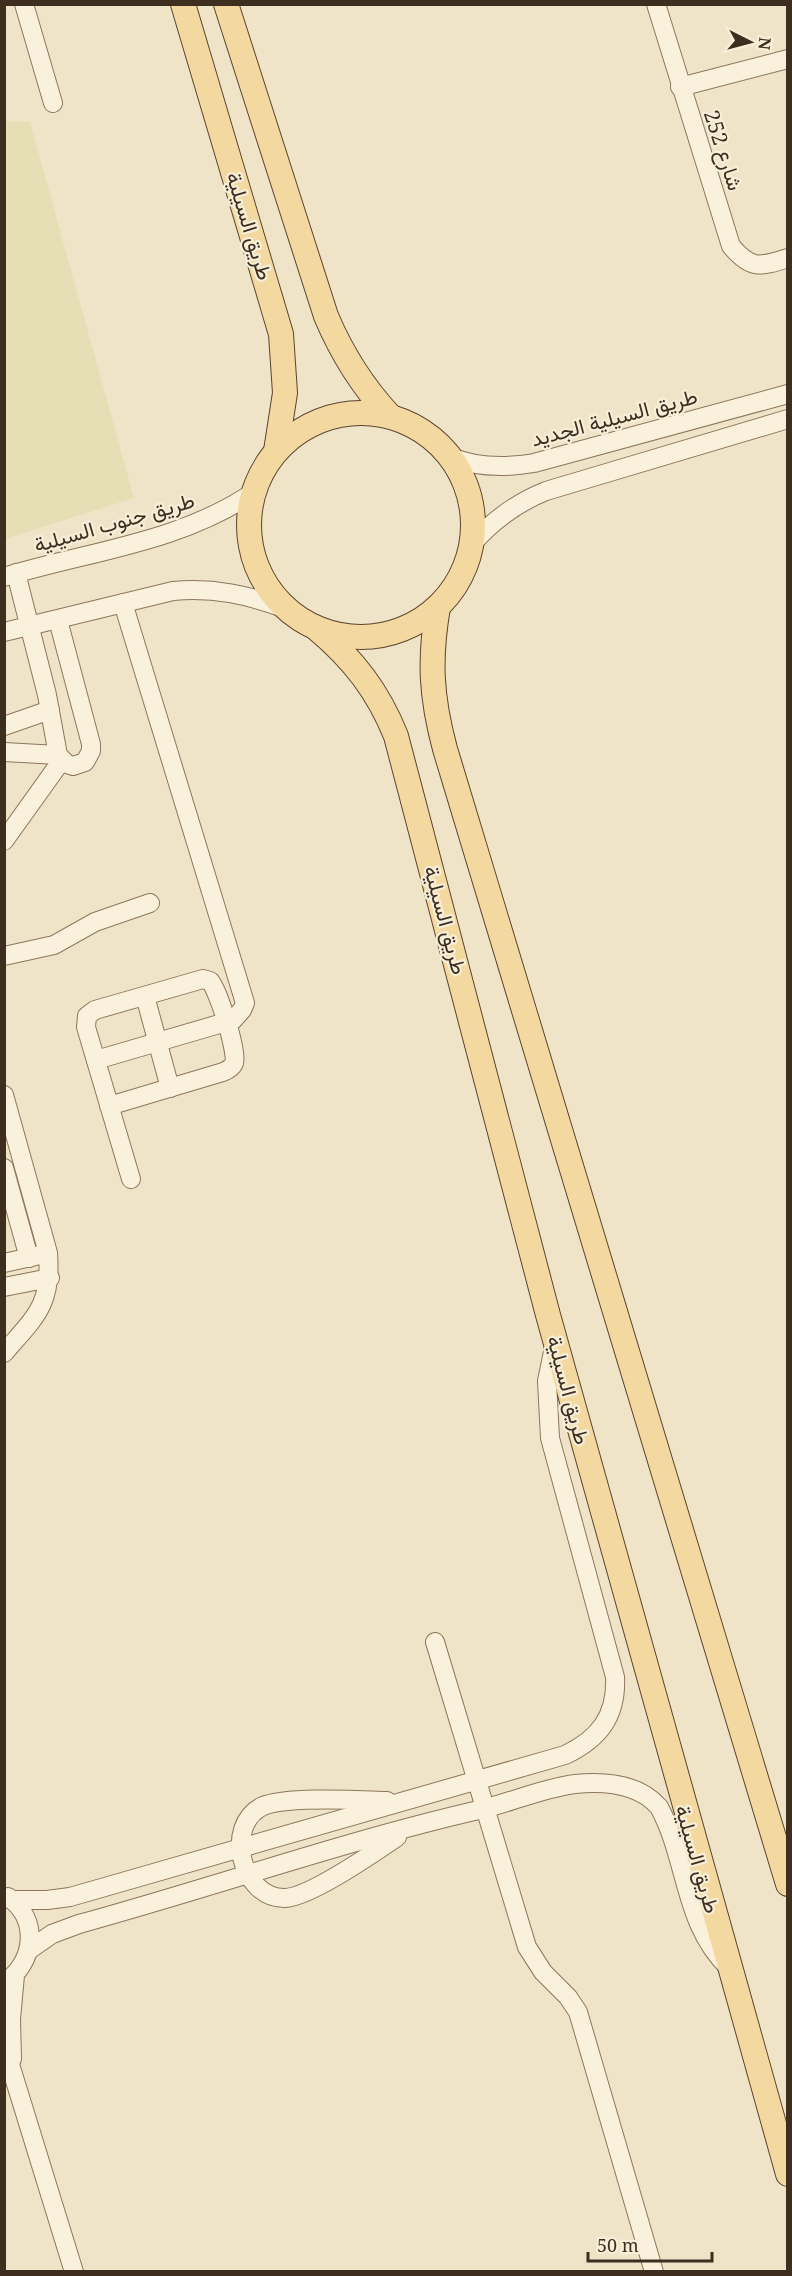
<svg xmlns="http://www.w3.org/2000/svg" width="792" height="2276" viewBox="0 0 792 2276" font-family="'Noto Serif',Vazirmatn,serif">
<rect width="100%" height="100%" fill="#f0e4c8"/>
<path fill="#e6deb5" d="M4,121L30,122L134,498L5,539Z"/>
<g fill="none" stroke-linecap="round" stroke-linejoin="round">
<g stroke="#8d765c" stroke-width="20">
<g id="minor">
<path d="M24,4L53,103"/>
<path d="M656,4L731,246C751,270 760,267 788,258"/>
<path d="M680,87L788,59"/>
<path d="M451,457C478,468 505,468 534,463L788,394"/>
<path d="M472,544C493,520 516,503 546,491L788,419"/>
<path d="M16,573L47,695L58,755L67,764L73,766L85,762L91,751V744L58,620"/>
<path d="M4,577C89,551 179,543 254,492"/>
<path d="M4,632L173,591C213,587 248,595 287,609"/>
<path d="M4,726L50,710"/>
<path d="M4,752L58,755"/>
<path d="M4,841L62,760"/>
<path d="M4,956L54,945L95,922L150,903"/>
<path d="M145,996L170,1088"/>
<path d="M96,1060L233,1020L242,1010L245,1003L123,603"/>
<path d="M4,1095L48,1253C52,1305 36,1316 4,1353"/>
<path d="M109,1106L223,1072C228,1070 232,1068 234,1063C238,1052 218,990 210,981L203,979L95,1010L87,1016L86,1027L131,1179"/>
<path d="M4,1168L29,1258"/>
<path d="M4,1263L40,1255"/>
<path d="M4,1287L50,1278"/>
<path d="M435,1642L527,1947L543,1972L568,1997L578,2012L654,2272"/>
<path d="M387,1801C359,1800 286,1796 263,1806C223,1825 241,1899 285,1898C310,1897 375,1852 397,1837"/>
<path d="M12,1900H47L70,1897L565,1755C599,1739 617,1716 615,1677L550,1438L547,1381L555,1342"/>
<path d="M29,1950L52,1934L79,1924C214,1887 347,1840 483,1809C514,1801 544,1788 575,1784C605,1781 639,1784 659,1807C688,1860 683,1924 729,1968"/>
<path d="M4,1983C35,1963 40,1919 8,1897"/>
<path d="M4,2045L74,2272"/>
<path d="M12,2059L11,2019L15,1975"/>
</g>
</g>
<g stroke="#5b4430" stroke-width="26">
<g id="major">
<path d="M183,4L281,334L285,393L276,451"/>
<path d="M226,4L326,316C342,354 362,386 390,416"/>
<circle cx="361" cy="525" r="112"/>
<path d="M438,607C429,660 431,697 445,749L788,1884"/>
<path d="M316,628C353,659 378,691 396,736L548,1315L788,2174"/>
</g>
</g>
<use href="#minor" stroke="#faf1dc" stroke-width="18"/>
<use href="#major" stroke="#f3d9a0" stroke-width="24"/>
</g>
<g text-anchor="middle" dominant-baseline="central" stroke-width="4.5" stroke-linejoin="round" paint-order="stroke">
<g font-size="21" fill="#3d2e20" stroke="#f7eed8">
<text transform="translate(724 150) rotate(72)">شارع 252</text>
<text transform="translate(250 226) rotate(73)">طريق السيلية</text>
<text transform="translate(614 417) rotate(-15)">طريق السيلية الجديد</text>
<text transform="translate(114 522) rotate(-16)">طريق جنوب السيلية</text>
<text transform="translate(446 920) rotate(75)">طريق السيلية</text>
<text transform="translate(569 1390) rotate(75)">طريق السيلية</text>
<text transform="translate(698 1859) rotate(74)">طريق السيلية</text>
</g>
</g>
<rect width="792" height="2276" fill="none" stroke="#3d2e20" stroke-width="12"/>
<g transform="translate(750 42) rotate(96)" stroke="#f7eed8" stroke-width="4.5" paint-order="stroke">
<path d="M0-4.5L10 22L0 15L-10 22Z" fill="#3d2e20"/>
<text y="-9" font-size="16" font-weight="bold" text-anchor="middle" fill="#3d2e20">N</text>
</g>
<path d="M588 2252v9h124v-9" fill="none" stroke="#3d2e20" stroke-width="3"/>
<text x="597" y="2252" font-size="18" fill="#3d2e20" stroke="#f7eed8" stroke-width="4.5" paint-order="stroke">50 m</text>
</svg>
